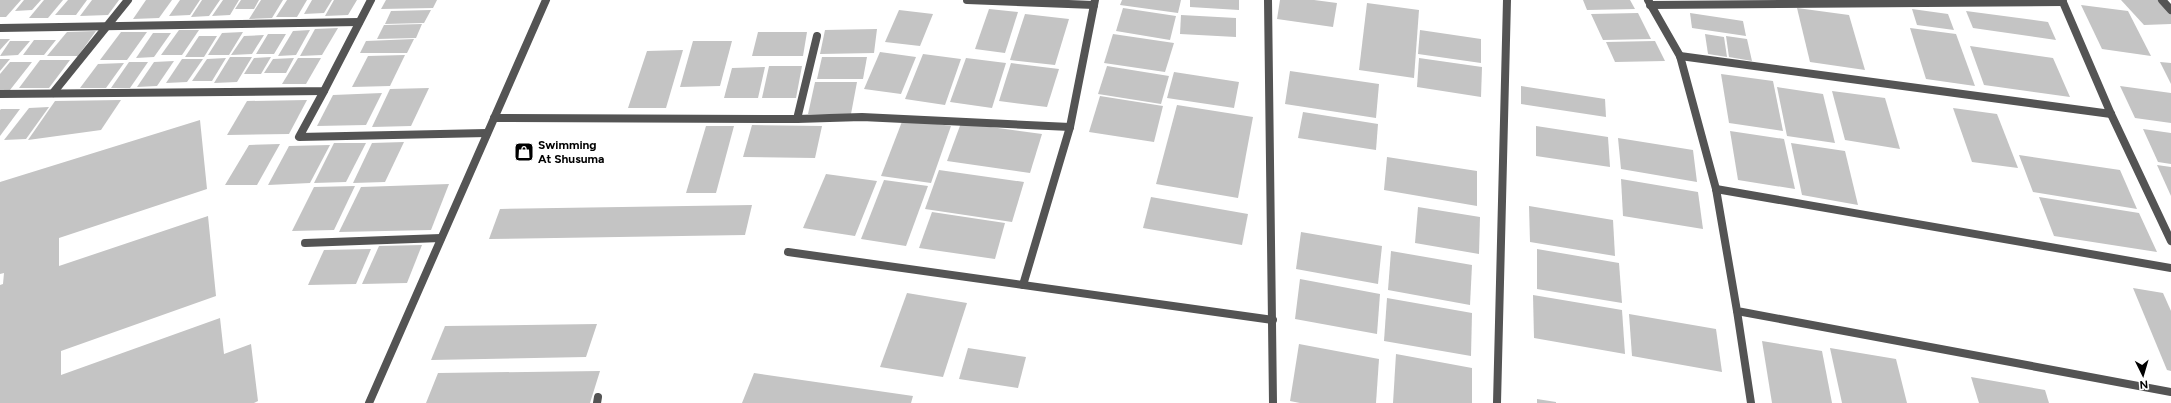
<svg xmlns="http://www.w3.org/2000/svg" width="2171" height="403" viewBox="0 0 2171 403" font-family="Figtree,sans-serif">
<rect width="100%" height="100%" fill="#fff"/>
<g fill="#c4c4c4">
<path d="M0,0H21L6,17H0Z"/>
<path d="M24,0H41L32,10L15,11Z"/>
<path d="M44,0H63L48,18H29Z"/>
<path d="M68,0H87L76,15H55Z"/>
<path d="M92,0H119L108,15L80,16Z"/>
<path d="M146,0H172L159,18L133,19Z"/>
<path d="M180,0H200L190,15L169,16Z"/>
<path d="M202,0H220L209,16L191,17Z"/>
<path d="M223,0H239L230,15L212,16Z"/>
<path d="M241,0H259L254,9H235Z"/>
<path d="M261,0H283L272,18L249,19Z"/>
<path d="M287,0H307L297,17H276Z"/>
<path d="M312,0H332L324,13L304,14Z"/>
<path d="M334,0H357L348,15L325,16Z"/>
<path d="M386,0H437L433,8L381,9Z"/>
<path d="M1122,0H1181L1178,13L1120,5Z"/>
<path d="M1190,0H1239V10L1190,7Z"/>
<path d="M1280,0H1314L1337,3L1333,27L1277,19Z"/>
<path d="M1583,0H1630L1635,9L1587,10Z"/>
<path d="M2121,0H2159L2171,13V24L2144,25Z"/>
<path d="M1367,3L1419,10L1414,78L1359,70Z"/>
<path d="M2081,5L2128,11L2151,56L2102,49Z"/>
<path d="M1123,8L1176,16L1170,40L1116,31Z"/>
<path d="M1797,8L1849,15L1865,70L1810,62Z"/>
<path d="M989,9L1018,12L1005,53L975,49Z"/>
<path d="M1912,9L1948,14L1954,30L1917,25Z"/>
<path d="M431,10L424,23L385,24L391,11Z"/>
<path d="M899,10L933,14L920,46L885,42Z"/>
<path d="M1966,11L2048,22L2056,40L1973,28Z"/>
<path d="M1638,13L1651,39L1603,40L1591,14Z"/>
<path d="M1690,13L1743,21L1746,36L1692,28Z"/>
<path d="M1025,14L1069,19L1055,65L1010,60Z"/>
<path d="M1181,15L1236,18V37L1180,34Z"/>
<path d="M422,24L416,38L377,39L384,25Z"/>
<path d="M338,28L322,55L300,56L315,29Z"/>
<path d="M1910,28L1956,34L1975,86L1926,79Z"/>
<path d="M877,29L874,53L820,54L825,30Z"/>
<path d="M179,30H199L182,55H161Z"/>
<path d="M310,30L296,55L278,56L293,31Z"/>
<path d="M1420,30L1481,39V63L1418,54Z"/>
<path d="M96,31L78,56H47L67,32Z"/>
<path d="M121,32H147L127,60H100Z"/>
<path d="M243,32L229,55H208L222,33Z"/>
<path d="M758,32H807L803,56H752Z"/>
<path d="M153,33H171L154,57L136,58Z"/>
<path d="M268,34H286L274,54H256Z"/>
<path d="M1113,34L1174,43L1165,72L1104,63Z"/>
<path d="M1705,34L1724,37L1727,57L1708,54Z"/>
<path d="M264,35L252,54L231,55L244,36Z"/>
<path d="M199,36H217L204,57H185Z"/>
<path d="M1726,36L1747,39L1752,61L1729,57Z"/>
<path d="M0,39H10L0,50Z"/>
<path d="M414,39L407,53H360L366,41Z"/>
<path d="M34,40H56L44,55H23Z"/>
<path d="M10,41H30L18,55L0,56Z"/>
<path d="M693,41H732L720,86L680,87Z"/>
<path d="M1655,41L1665,61L1615,62L1606,42Z"/>
<path d="M1970,46L2053,58L2070,97L1984,85Z"/>
<path d="M683,50L666,108H628L647,51Z"/>
<path d="M880,52L916,57L901,94L864,89Z"/>
<path d="M923,54L961,59L945,105L905,99Z"/>
<path d="M405,55L390,86L352,87L368,56Z"/>
<path d="M230,57H252L237,82L214,83Z"/>
<path d="M271,57L261,74H244L254,58Z"/>
<path d="M822,57H867L863,79H817Z"/>
<path d="M226,58L212,81H192L207,59Z"/>
<path d="M294,58L286,73H264L273,59Z"/>
<path d="M298,58H321L306,84H282Z"/>
<path d="M966,58L1006,63L992,108L950,102Z"/>
<path d="M1419,58L1482,67L1481,97L1417,87Z"/>
<path d="M0,59H10L0,71Z"/>
<path d="M182,59H203L187,82L166,83Z"/>
<path d="M40,60H70L49,88H19Z"/>
<path d="M174,61L157,86L137,87L154,62Z"/>
<path d="M10,62H32L10,90H0V74Z"/>
<path d="M129,62H148L130,88H111Z"/>
<path d="M2160,62L2171,63V84Z"/>
<path d="M124,63L106,88H80L98,64Z"/>
<path d="M1011,63L1059,69L1047,107L999,101Z"/>
<path d="M769,66H802L796,98H762Z"/>
<path d="M1107,66L1169,76L1161,104L1098,94Z"/>
<path d="M765,67L758,98H724L732,68Z"/>
<path d="M1290,71L1379,84L1376,118L1285,104Z"/>
<path d="M1174,72L1239,82L1234,108L1167,98Z"/>
<path d="M1721,74L1773,81L1783,131L1729,123Z"/>
<path d="M815,82H857L851,114H808Z"/>
<path d="M1521,86L1605,99L1606,117L1521,104Z"/>
<path d="M2120,86L2171,93V123L2135,118Z"/>
<path d="M1777,87L1823,94L1835,143L1787,136Z"/>
<path d="M429,88L411,126L372,127L390,89Z"/>
<path d="M1832,91L1885,98L1900,149L1845,140Z"/>
<path d="M382,93L366,125L317,126L333,95Z"/>
<path d="M1100,96L1163,106L1154,142L1089,132Z"/>
<path d="M121,100L101,130L28,140L55,101Z"/>
<path d="M307,100L289,134L227,135L247,101Z"/>
<path d="M1177,105L1253,117L1238,198L1156,184Z"/>
<path d="M49,107L26,139L4,140L29,108Z"/>
<path d="M1953,108L1997,114L2018,168L1972,162Z"/>
<path d="M1,109H20L0,136V110Z"/>
<path d="M1303,112L1378,124L1376,150L1298,138Z"/>
<path d="M903,119L951,126L931,183L881,176Z"/>
<path d="M200,120L207,189L59,238V266L208,216L216,296L61,351V375L220,318L224,354L251,344L258,401L254,403H0V285L3,284L4,273L0,274V182Z"/>
<path d="M961,123L1042,134L1030,173L947,161Z"/>
<path d="M752,125L822,126L815,158L743,157Z"/>
<path d="M706,126H734L716,193H686Z"/>
<path d="M1536,126L1608,137L1610,167L1536,156Z"/>
<path d="M2143,129L2171,133V164L2158,162Z"/>
<path d="M1730,131L1784,139L1795,189L1738,180Z"/>
<path d="M1618,138L1693,150L1697,182L1621,169Z"/>
<path d="M404,142L385,182L353,183L372,143Z"/>
<path d="M334,143H366L346,182L314,183Z"/>
<path d="M1791,143L1845,151L1858,205L1802,195Z"/>
<path d="M280,144L257,185H225L249,145Z"/>
<path d="M330,145L310,183L268,185L289,146Z"/>
<path d="M2019,155L2120,170L2137,209L2033,192Z"/>
<path d="M1387,157L1477,171V206L1384,190Z"/>
<path d="M2157,165L2171,167V196Z"/>
<path d="M939,170L1024,182L1012,222L925,209Z"/>
<path d="M826,174L877,181L855,236L803,228Z"/>
<path d="M1621,179L1698,192L1703,229L1623,216Z"/>
<path d="M884,180L928,186L906,246L861,239Z"/>
<path d="M449,184L431,230L339,232L361,187Z"/>
<path d="M355,186L334,230L292,231L314,187Z"/>
<path d="M1151,197L1248,214L1242,245L1143,228Z"/>
<path d="M2039,197L2139,213L2157,252L2054,236Z"/>
<path d="M752,205L745,235L489,239L500,209Z"/>
<path d="M1529,206L1613,220L1615,256L1530,242Z"/>
<path d="M1418,207L1480,217L1479,254L1415,243Z"/>
<path d="M932,212L1005,223L995,259L919,248Z"/>
<path d="M1301,232L1382,246L1378,284L1296,269Z"/>
<path d="M422,245L407,283L362,284L379,246Z"/>
<path d="M371,249L356,284L308,285L324,250Z"/>
<path d="M1537,249L1619,263L1622,303L1537,289Z"/>
<path d="M1391,251L1472,265L1470,305L1388,290Z"/>
<path d="M1300,279L1380,294L1377,334L1295,319Z"/>
<path d="M2133,288L2163,293L2171,311V371L2167,370Z"/>
<path d="M907,293L967,303L943,377L880,367Z"/>
<path d="M1533,295L1622,310L1625,354L1534,338Z"/>
<path d="M1387,298L1472,313L1471,356L1384,341Z"/>
<path d="M1629,314L1716,329L1722,372L1632,356Z"/>
<path d="M597,324L586,357L431,360L445,326Z"/>
<path d="M1762,341L1822,351L1832,403H1772Z"/>
<path d="M1299,344L1379,359L1376,403H1300L1290,401Z"/>
<path d="M968,348L1026,357L1018,388L959,379Z"/>
<path d="M1830,348L1896,359L1907,403H1842Z"/>
<path d="M1396,354L1472,368V403H1393Z"/>
<path d="M600,371L590,403H426L438,373Z"/>
<path d="M754,373L913,396L911,403H742Z"/>
<path d="M1971,377L2045,390L2049,403H1979Z"/>
<path d="M1537,399L1556,402V403H1537Z"/>
</g>
<g fill="none" stroke-linecap="round" stroke-linejoin="round">
<g stroke="#545454" stroke-width="8">
<path d="M967,0L1094,5"/>
<path d="M1268,0L1273,403"/>
<path d="M1648,0L1680,56L1716,189L1737,311L2171,392"/>
<path d="M2062,0L2111,114L2171,241"/>
<path d="M2162,0L2171,10"/>
<path d="M1650,5L2063,2"/>
<path d="M0,28L359,22"/>
<path d="M1680,56L2111,114"/>
<path d="M324,91L299,137L487,133"/>
<path d="M53,93L128,0"/>
<path d="M0,94L324,91L371,0"/>
<path d="M494,118L797,119L862,117L1070,127"/>
<path d="M797,119L817,36"/>
<path d="M1716,189L2171,268"/>
<path d="M305,243L441,238"/>
<path d="M788,252L1273,320"/>
<path d="M1023,285L1070,127L1095,0"/>
<path d="M1737,311L1751,403"/>
<path d="M369,403L546,0"/>
<path d="M597,403L598,397"/>
<path d="M1497,403L1507,0"/>
</g>
</g>
<defs>
<g id="shop-square" transform="scale(1)"><rect x="-9" y="-9" width="18" height="18" rx="4" fill="#000" stroke="#fff"/><path d="M-5-2.5h2.3a2.7 3.5 0 0 1 5.4 0H5L5.5 6h-11ZM-1.5-2.5h3a1.5 2.3 0 0 0-3 0Z" fill="#fff"/></g>
</defs>
<g fill-rule="evenodd">
<use href="#shop-square" x="524" y="152"/>
</g>
<g text-anchor="middle" dominant-baseline="central" stroke-width="3" stroke-linejoin="round" paint-order="stroke">
<g font-size="12" font-weight="bold" fill="#000" stroke="#fff" text-anchor="start">
<text x="538" y="145">Swimming<tspan x="538" dy="14">At Shusuma</tspan></text>
</g>
</g>
<g transform="translate(2143 375) rotate(175)" stroke="#ffffff" stroke-width="3" paint-order="stroke">
<path d="M0-3L7 15L0 10L-7 15Z" fill="#000000"/>
<text y="-6" font-size="11" font-weight="bold" text-anchor="middle" fill="#000000">N</text>
</g>
</svg>
